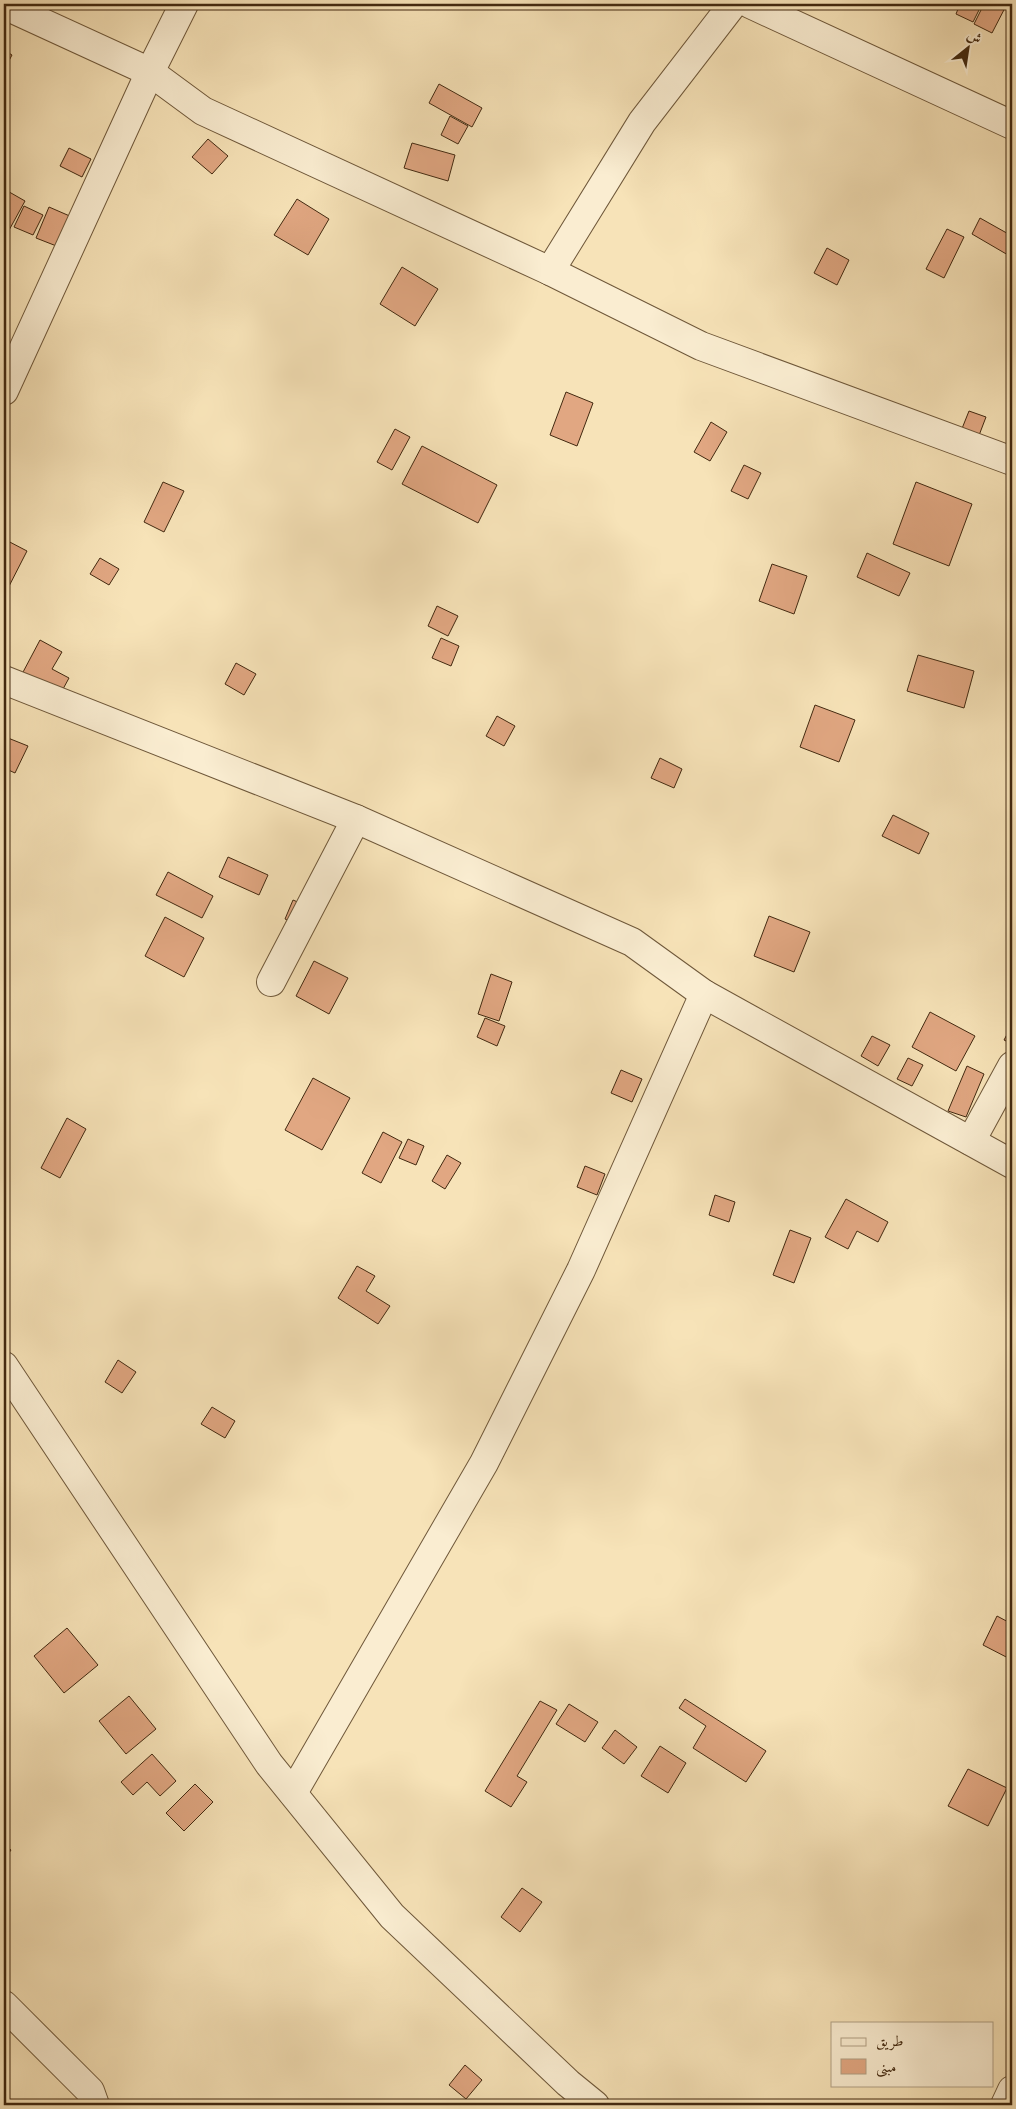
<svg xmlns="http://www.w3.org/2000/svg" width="1016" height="2109" viewBox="0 0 1016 2109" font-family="'Sorts Mill Goudy',Amiri,serif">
<rect width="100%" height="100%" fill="#f7e3b8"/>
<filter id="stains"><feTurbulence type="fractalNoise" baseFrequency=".004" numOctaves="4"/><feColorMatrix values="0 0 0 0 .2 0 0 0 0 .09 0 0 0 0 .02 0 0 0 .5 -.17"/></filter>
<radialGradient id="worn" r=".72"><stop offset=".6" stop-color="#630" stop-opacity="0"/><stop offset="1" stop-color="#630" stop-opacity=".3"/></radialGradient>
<g fill="#e1a782" stroke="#422910">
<path d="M960,4H982L973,22L956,14Z"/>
<path d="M984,4H1007L992,33L974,24Z"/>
<path d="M4,50L12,55L4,70Z"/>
<path d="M439,84L482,108L472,127L429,103Z"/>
<path d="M450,116L468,126L458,144L441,135Z"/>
<path d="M208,139L228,156L212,174L192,157Z"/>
<path d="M412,143L455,155L448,181L404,168Z"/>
<path d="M69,148L91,159L82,177L60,166Z"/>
<path d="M4,189L25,201L8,232L4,230Z"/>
<path d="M297,199L329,219L308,255L274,235Z"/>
<path d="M24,206L43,215L33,235L14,227Z"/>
<path d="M49,207L72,217L59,247L36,238Z"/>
<path d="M980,218L1012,236V247L1008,255L972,234Z"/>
<path d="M947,229L964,237L944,278L926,269Z"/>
<path d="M827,248L849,260L837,285L814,273Z"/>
<path d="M402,267L438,289L415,326L380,304Z"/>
<path d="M1012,342V359L1007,357Z"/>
<path d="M566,392L593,403L577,446L550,435Z"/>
<path d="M969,411L986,417L978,438L961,431Z"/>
<path d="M711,422L727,432L710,461L694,452Z"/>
<path d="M395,429L410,437L392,470L377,462Z"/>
<path d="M422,446L497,485L478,523L402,484Z"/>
<path d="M744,465L761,473L748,499L731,491Z"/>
<path d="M163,482L184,491L164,532L144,522Z"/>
<path d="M916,482L972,504L949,566L893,544Z"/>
<path d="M4,539L27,551L4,596Z"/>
<path d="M867,553L910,573L899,596L857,577Z"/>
<path d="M100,558L119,569L109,585L90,574Z"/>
<path d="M772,564L807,576L794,614L759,601Z"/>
<path d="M437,606L458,616L448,636L428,626Z"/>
<path d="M441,638L459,646L451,666L432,658Z"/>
<path d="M40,640L62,652L52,669L69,678L51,711L13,691Z"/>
<path d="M918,655L974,671L964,708L907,691Z"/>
<path d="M236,663L256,674L244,695L225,684Z"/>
<path d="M815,705L855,720L839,762L800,747Z"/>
<path d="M497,716L515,726L504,746L486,736Z"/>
<path d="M8,738L28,746L15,773L4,768V748Z"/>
<path d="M660,758L682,769L674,788L651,778Z"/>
<path d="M893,815L929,833L919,854L882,836Z"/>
<path d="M228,857L268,875L259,895L219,877Z"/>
<path d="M168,872L213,896L202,918L156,895Z"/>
<path d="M293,900L314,909L306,928L285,919Z"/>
<path d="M769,916L810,932L794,972L754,956Z"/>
<path d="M165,917L204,938L184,977L145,956Z"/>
<path d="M314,961L348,978L329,1014L296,996Z"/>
<path d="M491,974L512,982L499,1021L478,1014Z"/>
<path d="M930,1012L975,1036L956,1071L912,1047Z"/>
<path d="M485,1018L505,1026L497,1046L477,1037Z"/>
<path d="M1012,1025V1044L1004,1040Z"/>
<path d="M872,1036L890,1045L878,1066L861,1056Z"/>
<path d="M908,1058L923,1065L912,1086L897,1079Z"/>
<path d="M967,1066L984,1074L966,1117L948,1111Z"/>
<path d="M621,1070L642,1079L632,1102L611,1093Z"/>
<path d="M313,1078L350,1098L322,1150L285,1130Z"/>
<path d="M67,1118L86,1129L60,1178L41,1168Z"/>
<path d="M383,1132L402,1142L381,1183L362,1173Z"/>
<path d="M408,1139L424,1146L416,1165L399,1158Z"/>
<path d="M447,1155L461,1163L445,1189L432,1181Z"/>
<path d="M585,1166L605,1174L597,1195L577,1187Z"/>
<path d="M715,1195L735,1202L729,1222L709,1215Z"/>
<path d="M846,1199L888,1222L878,1242L857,1231L848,1249L825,1237Z"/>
<path d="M790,1230L811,1238L794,1283L773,1275Z"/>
<path d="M357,1266L375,1276L366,1291L390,1306L378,1324L338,1298Z"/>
<path d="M118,1360L136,1372L122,1393L105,1382Z"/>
<path d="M212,1407L235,1421L225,1438L201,1424Z"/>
<path d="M997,1616L1012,1624V1660L983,1645Z"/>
<path d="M67,1628L98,1665L64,1693L34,1656Z"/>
<path d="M129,1696L156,1729L126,1754L99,1721Z"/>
<path d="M685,1699L766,1751L746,1782L693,1748L706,1726L679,1708Z"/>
<path d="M540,1701L557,1710L517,1776L527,1782L511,1807L485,1791Z"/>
<path d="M569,1704L598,1722L585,1742L556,1724Z"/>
<path d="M615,1730L637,1747L624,1764L602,1748Z"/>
<path d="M660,1746L686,1763L668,1793L641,1776Z"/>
<path d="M152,1754L176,1781L160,1796L147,1782L133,1795L121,1782Z"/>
<path d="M968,1769L1007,1788L988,1826L948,1806Z"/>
<path d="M195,1784L213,1802L184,1831L166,1813Z"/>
<path d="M4,1844L11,1850L4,1860Z"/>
<path d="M522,1888L542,1902L520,1932L501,1917Z"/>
<path d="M465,2065L482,2080L466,2099L449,2085Z"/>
</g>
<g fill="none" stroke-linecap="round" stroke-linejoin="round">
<g stroke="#6f583a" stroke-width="30">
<g id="street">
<path d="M750,4L1012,125"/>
<path d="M4,5L150,72L203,111L550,271L701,346L1012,461"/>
<path d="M550,271L642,122L733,4"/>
<path d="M4,391L150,72L184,4"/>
<path d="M4,680L356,819L632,942L704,994L1012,1164"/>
<path d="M271,982L356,819"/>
<path d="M971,1141L1012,1066"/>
<path d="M4,1366L269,1764L392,1916L568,2083L595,2105"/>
<path d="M293,1793L484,1463L581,1270L704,994"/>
<path d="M4,2005L90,2091L95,2105"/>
<path d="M1005,2105L1012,2090"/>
</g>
</g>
<use href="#street" stroke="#faedd1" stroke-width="28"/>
</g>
<rect width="1016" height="2109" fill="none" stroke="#f7e3b8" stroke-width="20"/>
<rect x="5" y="5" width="1006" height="2099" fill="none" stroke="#422910" stroke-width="2.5"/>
<rect x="10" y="10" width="996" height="2089" fill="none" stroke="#422910"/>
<rect x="831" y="2022" width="162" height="65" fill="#faedd1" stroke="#b09f84"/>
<rect x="841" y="2038" width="25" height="8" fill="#faedd1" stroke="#b09f84"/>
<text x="876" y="2046" font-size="15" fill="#422910">طريق</text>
<rect x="841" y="2059" width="25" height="15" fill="#e1a782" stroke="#b09f84"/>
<text x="876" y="2072" font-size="15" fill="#422910">مبنى</text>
<g transform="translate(968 48) rotate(30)" stroke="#faedd1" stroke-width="4" paint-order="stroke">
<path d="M0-4L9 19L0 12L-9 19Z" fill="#422910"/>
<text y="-8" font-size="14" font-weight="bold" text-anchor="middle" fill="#422910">ش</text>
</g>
<rect width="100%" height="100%" filter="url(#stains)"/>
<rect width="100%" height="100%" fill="url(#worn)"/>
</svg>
